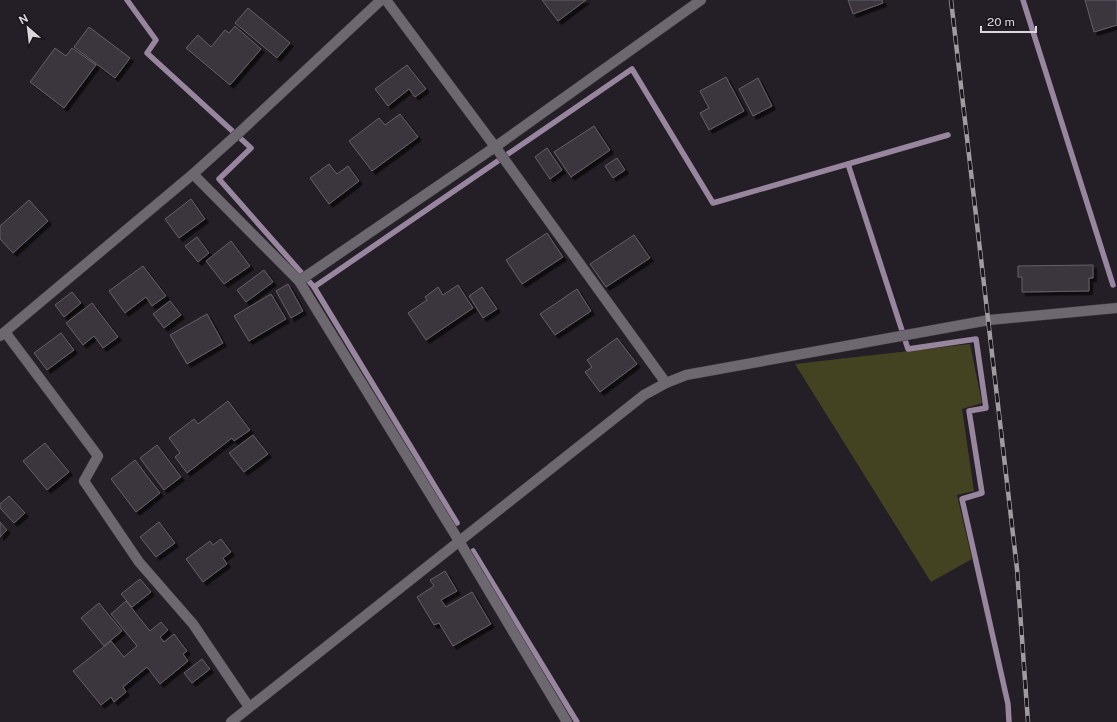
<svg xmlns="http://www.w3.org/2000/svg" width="1117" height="722" viewBox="0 0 1117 722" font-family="'Public Sans',sans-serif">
<defs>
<filter id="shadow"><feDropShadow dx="3.5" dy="3.5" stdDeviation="0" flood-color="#0009"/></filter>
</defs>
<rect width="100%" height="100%" fill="#241e26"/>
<path fill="#444321" d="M970,344L982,403L962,409L974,491L957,495L972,559L931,582L795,364Z"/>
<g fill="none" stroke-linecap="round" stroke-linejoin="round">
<g stroke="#98869f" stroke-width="5.5">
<path d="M127,0L156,40L147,53L251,148L219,179L314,287L457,523"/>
<path d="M1023,0L1113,285"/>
<path d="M848,164L908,349L976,339L986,408L969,411L982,493L962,499L1008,704L1009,722"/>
<path d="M314,287L632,69L713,203L948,135"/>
<path d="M473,551L577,722"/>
</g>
</g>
<g fill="#3a343c" stroke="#666069" filter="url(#shadow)">
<path d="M542,0H586L558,21Z"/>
<path d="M848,0H882L883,3L853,14Z"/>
<path d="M1085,0H1117V25L1094,32Z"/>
<path d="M248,8L290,43L277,58L235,23Z"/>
<path d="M235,26L261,49L230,85L186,48L198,35L211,47L225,30L229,33Z"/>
<path d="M89,27L130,58L115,78L74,47Z"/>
<path d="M55,48L66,56L72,48L96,65L64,108L30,82Z"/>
<path d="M407,65L426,89L415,97L409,89L388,106L375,89Z"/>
<path d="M726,77L744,111L709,130L700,113L709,108L700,91Z"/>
<path d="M758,78L772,106L753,116L739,89Z"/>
<path d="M400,114L418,137L372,171L349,141L379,118L385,125Z"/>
<path d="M594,126L610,150L571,177L554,152Z"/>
<path d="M547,148L562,170L550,179L535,157Z"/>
<path d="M617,158L625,170L613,178L605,166Z"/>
<path d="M329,164L337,174L348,166L359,181L329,204L310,178Z"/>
<path d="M191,199L205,219L179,238L165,219Z"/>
<path d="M29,200L48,221L13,253L0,239V226Z"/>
<path d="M547,233L563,257L522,284L506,260Z"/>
<path d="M634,235L650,258L606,287L590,264Z"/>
<path d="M197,237L209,253L198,262L185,246Z"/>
<path d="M231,241L250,266L224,284L206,261Z"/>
<path d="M1093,265V278H1089V291L1022,292V277H1018V266Z"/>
<path d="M143,266L166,296L152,306L146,297L125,313L109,291Z"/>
<path d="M264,270L273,282L246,302L237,290Z"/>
<path d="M288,284L303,311L291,318L276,291Z"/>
<path d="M458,285L473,308L426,340L408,313L427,300L425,297L438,287L443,295Z"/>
<path d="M482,287L497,309L483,318L469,296Z"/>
<path d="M577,289L591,311L555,335L540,314Z"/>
<path d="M72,292L81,303L64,317L55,305Z"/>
<path d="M271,294L286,319L249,341L234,316Z"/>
<path d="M170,301L181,315L164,328L153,314Z"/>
<path d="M92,303L118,337L103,348L94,336L83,345L66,323Z"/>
<path d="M207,314L223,343L187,364L170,335Z"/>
<path d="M61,333L74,350L47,370L34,353Z"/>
<path d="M617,338L637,364L600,392L585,372L592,367L587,360Z"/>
<path d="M228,401L250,430L234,441L232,438L187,473L175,457L180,453L169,438L194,419L198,424Z"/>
<path d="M253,435L268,454L244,472L229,453Z"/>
<path d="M45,443L69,472L47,490L23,461Z"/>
<path d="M157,445L181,477L164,490L140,458Z"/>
<path d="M135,460L160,493L136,512L111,479Z"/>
<path d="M9,496L25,513L14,523L0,508V504Z"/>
<path d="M0,522L7,530L0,537Z"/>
<path d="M159,522L175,543L156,557L140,537Z"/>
<path d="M221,539L231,552L223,558L227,564L203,582L186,559L210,541L213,545Z"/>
<path d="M445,571L457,591L441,600L446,607L472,592L491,624L453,646L439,623L434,625L417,597L434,586L430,580Z"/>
<path d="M140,579L151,592L132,607L121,594Z"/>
<path d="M126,601L150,631L161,622L168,630L160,637L164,642L174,634L187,651L183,654L188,661L160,684L147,667L123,687L126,692L114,702L111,697L101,705L73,671L111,641L124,657L137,646L111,614Z"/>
<path d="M99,603L122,631L104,646L81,618Z"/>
<path d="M202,659L210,669L192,683L184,673Z"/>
</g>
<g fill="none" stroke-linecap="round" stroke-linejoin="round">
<g stroke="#3e3940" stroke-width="11">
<g id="street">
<path d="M386,0L499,152L666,383"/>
<path d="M193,174L299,281L459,541L567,722"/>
<path d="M299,281L495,147L701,0"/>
<path d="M5,332L98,456L84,481L139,562L193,624L249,707"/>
<path d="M0,336L193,174L242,130L381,0"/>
<path d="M231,722L644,395L666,383L686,375L989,320L1117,308"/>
</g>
</g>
<use href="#street" stroke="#6d6770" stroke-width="10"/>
<g stroke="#a09ba1" stroke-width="4.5">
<path id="rail" d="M951,0L1017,569L1028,722"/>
</g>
<use href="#rail" stroke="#1a151c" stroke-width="3" stroke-dasharray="9" stroke-linecap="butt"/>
</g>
<g transform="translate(28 28) rotate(332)" stroke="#1a151c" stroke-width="3" paint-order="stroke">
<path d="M0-3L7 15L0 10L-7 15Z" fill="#dad6db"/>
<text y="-6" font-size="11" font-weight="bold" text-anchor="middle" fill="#dad6db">N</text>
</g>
<path d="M981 26v6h55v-6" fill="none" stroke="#dad6db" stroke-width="2"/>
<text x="987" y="26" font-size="12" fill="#dad6db" stroke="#1a151c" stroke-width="3" paint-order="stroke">20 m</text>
</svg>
